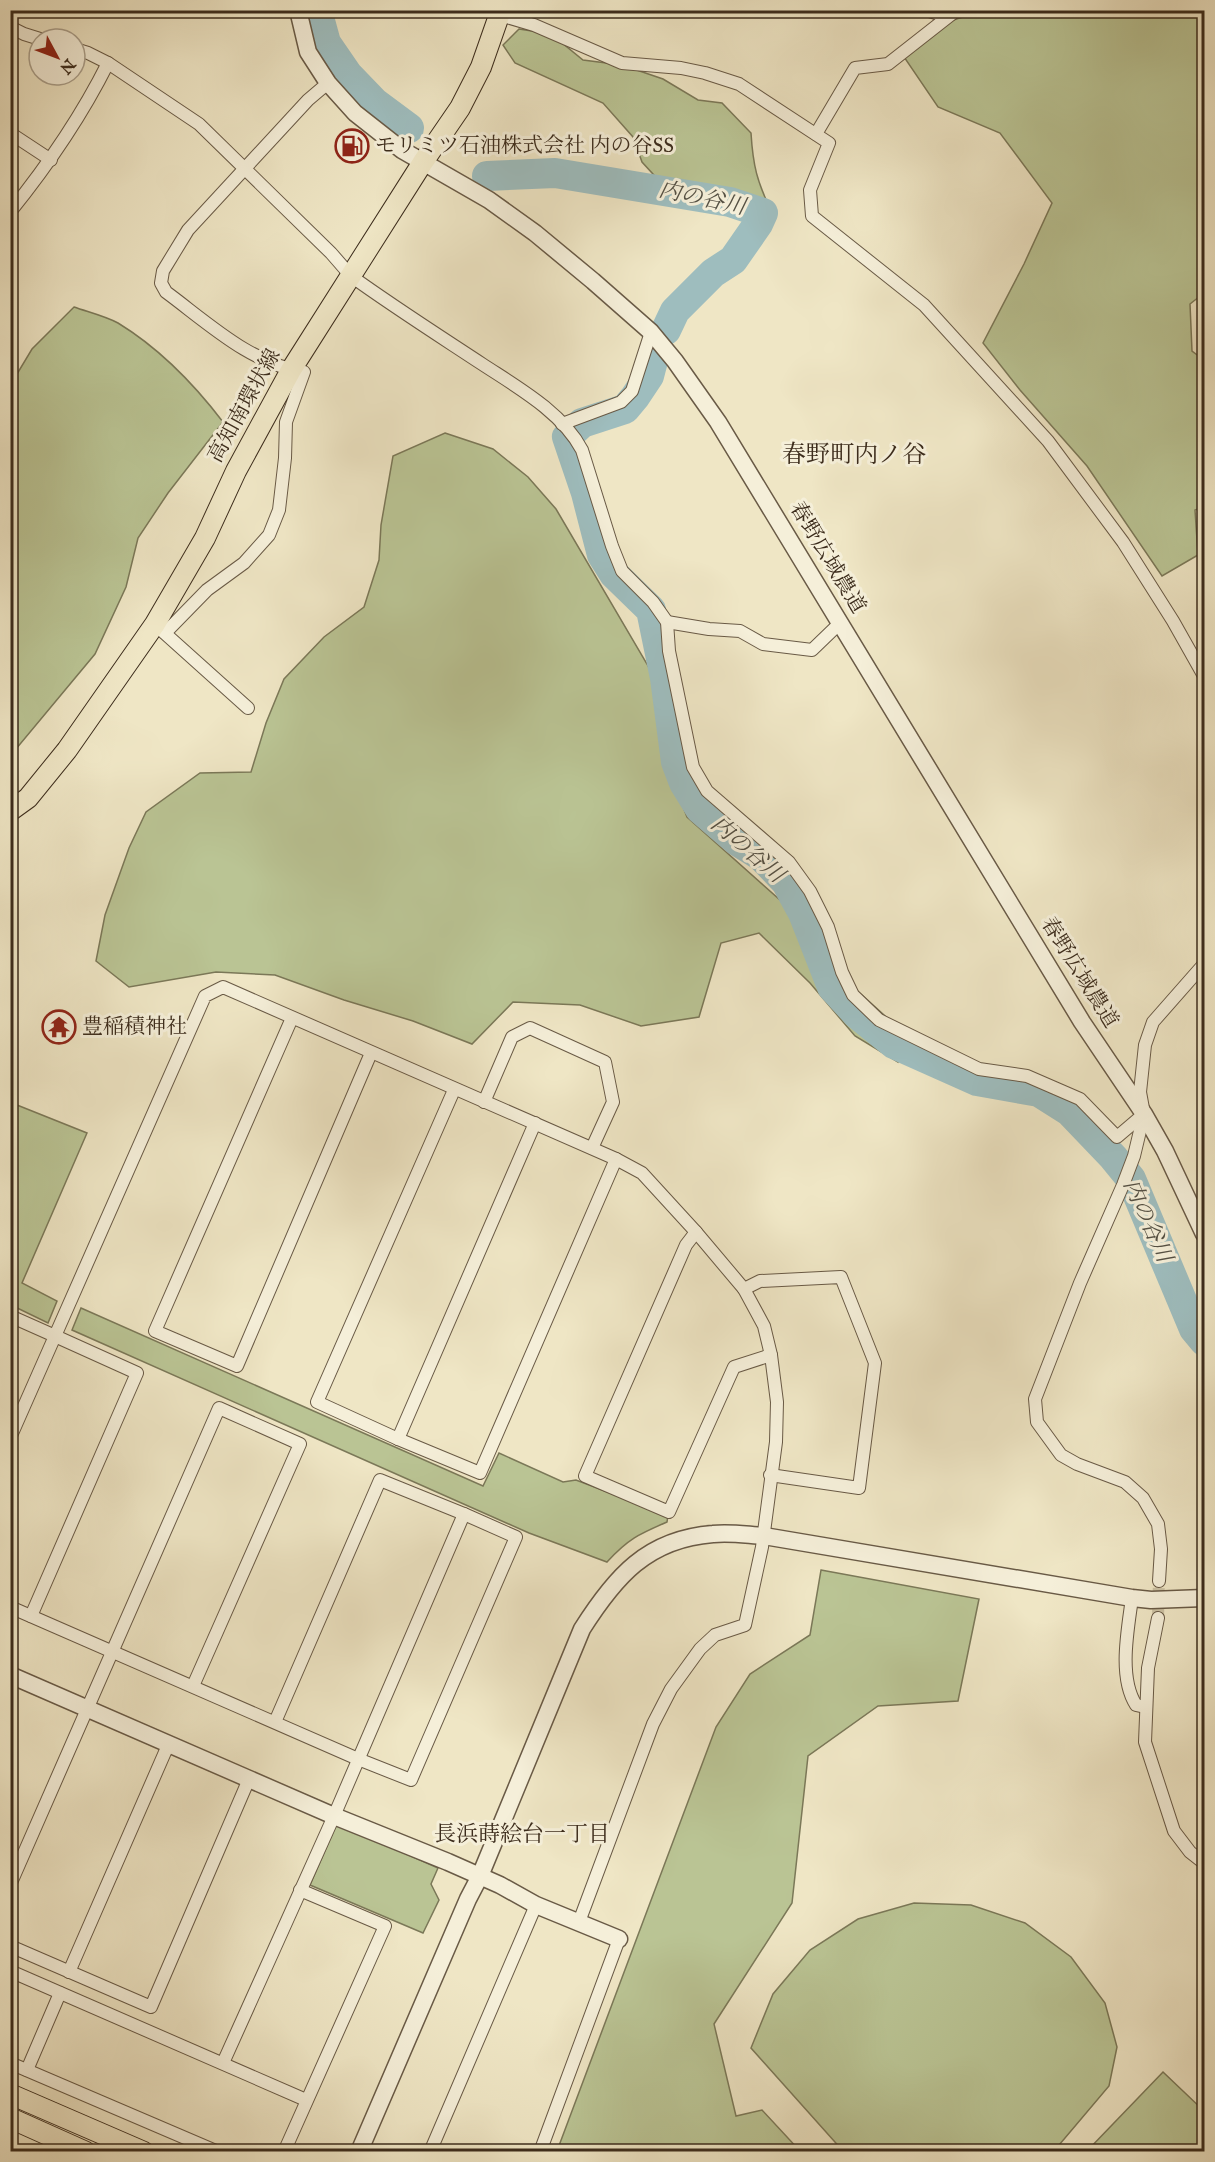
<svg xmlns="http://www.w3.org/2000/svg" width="1215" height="2162" viewBox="0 0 1215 2162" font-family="'IM FELL English','Noto Serif JP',serif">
<rect width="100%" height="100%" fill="#efe6c5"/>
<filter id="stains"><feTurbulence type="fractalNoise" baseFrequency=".00333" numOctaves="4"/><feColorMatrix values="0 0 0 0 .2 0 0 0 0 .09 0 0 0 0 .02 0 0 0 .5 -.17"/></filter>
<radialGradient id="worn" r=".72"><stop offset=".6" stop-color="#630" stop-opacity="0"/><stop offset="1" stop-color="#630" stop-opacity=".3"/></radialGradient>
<g fill="#bac494" stroke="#7b7858" stroke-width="1.5">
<path d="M981,11H1204V293L1190,304L1192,351L1204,360V507L1195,510L1198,555L1162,576L1087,466L1020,390L983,343L1024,264L1052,203L1000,133L938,107L902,54L938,25Z"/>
<path d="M519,29L551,34L583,60L622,65L663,79L698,100L722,103L751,133C753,166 757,181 771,211L745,201L688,194L664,186L642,162L633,137L603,103L515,63L503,45Z"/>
<path d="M74,307C88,312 105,316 118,323C159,348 194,384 223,422L168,493L138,538L126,587L95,654L11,755V384L32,349Z"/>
<path d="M445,433L493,449L528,477L556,509L647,664L666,701L667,765L687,817L798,916L851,985L906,1035L898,1062L855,1036L810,983L759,933L721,943L699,1017L641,1026L580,1005L513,1002L472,1044L413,1021L344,1000L275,975L216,972L129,987L96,961L105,915L129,848L146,812L200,773L251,772L266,723L284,679L324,637L364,607L379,560L381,525L393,456Z"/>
<path d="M12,1103L87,1133L22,1283L57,1301L48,1323L11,1305L10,1110Z"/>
<path d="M81,1308L483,1486L499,1453L563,1482L576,1480L668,1515L667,1522C639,1534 628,1539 607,1562L529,1533L72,1330Z"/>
<path d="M821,1570L979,1599L958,1701L878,1706L808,1756L792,1903L714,2024L736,2116L762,2110L800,2151H557L716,1727L750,1674L810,1635Z"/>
<path d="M337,1823L438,1868L431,1884L439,1900L423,1933L310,1885Z"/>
<path d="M914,1903L971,1905L1025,1923L1071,1957L1105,2003L1117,2047L1109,2086L1054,2151H843L751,2048L773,1994L810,1950L858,1919Z"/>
<path d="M1163,2072L1204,2111V2151H1087Z"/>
</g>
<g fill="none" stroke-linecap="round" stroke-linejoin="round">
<g stroke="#9ebdbe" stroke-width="30">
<path d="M317,10L326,43L348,75L374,102L409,128"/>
<path d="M487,176L555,173L730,202L763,213L758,224L733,260L713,273L675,311L666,330"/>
<path d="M656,349L649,376L635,397L625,409L582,423L567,437L586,493L602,555L614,574L651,610L665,678L676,762L684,783L700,809L737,841L761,856L786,882L803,913L832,987L857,1014L894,1044L977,1081L1039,1092L1069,1111L1113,1157L1131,1179L1194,1329L1204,1341"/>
</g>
<path stroke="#cbc1a3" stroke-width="12" stroke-dasharray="12 6" stroke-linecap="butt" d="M1158,1618L1159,1581"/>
<g stroke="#695a46" stroke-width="14">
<g id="minor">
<path d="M926,10L939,14L963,10"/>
<path d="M500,15L534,25L622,63L681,68L705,73L739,84L829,143L810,190L812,216L924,305L1048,441L1123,542L1173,621L1204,676"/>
<path d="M10,27L24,34L40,39"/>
<path d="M75,49L88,53L108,63L199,124L331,253L351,276C394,307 438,335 482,364C517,387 562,412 582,450L612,546L622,571L653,602L667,622L669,651L693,767L707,791L789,862L810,891L828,927L842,972L853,995L879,1020L979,1069L1027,1076L1080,1099L1117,1137L1144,1114"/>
<path d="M10,133L51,160"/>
<path d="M816,134L855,68L888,64L953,13"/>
<path d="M10,212C48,165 81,117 108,63"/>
<path d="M562,424L621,402L632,391L651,332"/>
<path d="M667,622L709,629L740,631L763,644L812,650L840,623"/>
<path d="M160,629L248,708"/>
<path d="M165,633L207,590L244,563L269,535L279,510L285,458L286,422L304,372C251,364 208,323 166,292L161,283L163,271L188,230L308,100L328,83"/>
<path d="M292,1018L155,1331L237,1366L371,1053"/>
<path d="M454,1090L317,1402L398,1439L480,1473L616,1159"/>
<path d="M484,1102L512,1037L530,1028L605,1062L613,1102L592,1148"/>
<path d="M696,1232L686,1245L585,1476L669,1512L734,1367L771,1355"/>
<path d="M744,1289L760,1281L841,1277L875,1363L859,1488L770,1475"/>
<path d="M10,1316L55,1336L10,1438"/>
<path d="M398,1439L535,1123"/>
<path d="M1159,1581L1161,1549L1158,1524L1143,1498L1125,1482L1077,1464L1061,1455L1037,1422L1035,1399L1080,1283L1123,1185L1134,1156L1144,1114L1140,1092L1145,1045L1153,1022L1204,964"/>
<path d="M1132,1598C1128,1629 1118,1677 1136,1705L1145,1707"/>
<path d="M10,1607L358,1759L411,1780L516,1537L464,1514"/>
<path d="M31,1616L137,1373L55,1336L205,996L223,987L616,1159L642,1173L696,1232L744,1289L764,1326L771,1355L777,1402L776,1442L762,1547L745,1625L715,1635L700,1649L671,1689L653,1724L579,1922"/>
<path d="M1158,1618L1148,1668L1145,1742L1174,1831L1190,1852L1204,1863"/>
<path d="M10,1885L219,1408L300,1444L193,1686"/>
<path d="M10,1946L151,2007L249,1779"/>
<path d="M10,1971L306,2100"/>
<path d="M69,1972L169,1743"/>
<path d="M10,2063L218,2152"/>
<path d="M223,2063L334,1816L464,1514L380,1480L275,1722"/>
<path d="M27,2070L60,1993"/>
<path d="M284,2152L385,1926L300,1890"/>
<path d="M430,2152L536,1905"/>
<path d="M540,2152L619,1939"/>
</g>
</g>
<g stroke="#695a46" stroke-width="19">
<g id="tertiary">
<path d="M298,10L308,52L328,83L355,113L402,150L489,200L535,233L593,281L651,332L675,361L718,422L1082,1022L1144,1114L1165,1151L1204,1234"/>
<path d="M10,1675L334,1816L448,1862L500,1885L536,1905L619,1939"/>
<path d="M359,2152L468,1899L480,1876L582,1629C615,1577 647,1539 713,1534C730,1532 747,1535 764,1536L1132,1598L1151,1600L1204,1598"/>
</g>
</g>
<g stroke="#3c2c1c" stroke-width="22">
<g id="primary">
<path d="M10,811L28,798L67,750L155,624L205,538L236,471L291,370L423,162L460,108L481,67L501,10"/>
<path d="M10,2094L144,2152"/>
<path d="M10,2118L86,2152"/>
</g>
</g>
<use href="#minor" stroke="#f5efd9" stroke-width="12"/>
<use href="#tertiary" stroke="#f5efd9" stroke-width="16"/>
<use href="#primary" stroke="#efe6c5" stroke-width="20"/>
</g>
<defs>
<g id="fuel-ring" transform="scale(1.725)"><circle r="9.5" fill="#f5efd9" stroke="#8f2418" stroke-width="1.5"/><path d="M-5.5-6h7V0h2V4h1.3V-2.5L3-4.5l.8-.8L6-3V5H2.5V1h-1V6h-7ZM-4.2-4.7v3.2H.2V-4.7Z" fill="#8f2418"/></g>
<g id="temple-ring" transform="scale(1.725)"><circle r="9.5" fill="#f5efd9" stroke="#8f2418" stroke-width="1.5"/><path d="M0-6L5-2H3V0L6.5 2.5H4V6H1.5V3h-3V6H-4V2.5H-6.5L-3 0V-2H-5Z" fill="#8f2418"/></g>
</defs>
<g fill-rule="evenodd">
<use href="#fuel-ring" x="352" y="146"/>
<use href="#temple-ring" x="59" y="1027"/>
</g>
<g text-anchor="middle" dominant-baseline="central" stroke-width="6" stroke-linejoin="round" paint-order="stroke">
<g font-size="21" fill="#3c2c1c" stroke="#f5efd9" text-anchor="start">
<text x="375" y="146">モリミツ石油株式会社 内の谷SS</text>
<text x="82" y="1027">豊稲積神社</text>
</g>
<g font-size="21" fill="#3c2c1c" stroke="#f5efd9">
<text transform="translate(245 406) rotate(-61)">高知南環状線</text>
<text transform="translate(827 558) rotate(59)">春野広域農道</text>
<text transform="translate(1079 973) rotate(58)">春野広域農道</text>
</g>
<g font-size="22" font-style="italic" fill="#545044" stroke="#f5efd9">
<text transform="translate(702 199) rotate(12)">内の谷川</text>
<text transform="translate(747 850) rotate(41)">内の谷川</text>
<text transform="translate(1147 1221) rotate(66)">内の谷川</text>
</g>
<g font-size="22" fill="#3c2c1c" stroke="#f5efd9">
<text x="522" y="1835">長浜蒔絵台一丁目</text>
</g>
<g font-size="24" fill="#3c2c1c" stroke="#f5efd9">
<text x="854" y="455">春野町内ノ谷</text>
</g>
</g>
<rect width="1215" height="2162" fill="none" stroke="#efe6c5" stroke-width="36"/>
<rect x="12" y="12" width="1191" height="2138" fill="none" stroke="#3c2c1c" stroke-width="3"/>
<rect x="18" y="18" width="1179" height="2126" fill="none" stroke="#3c2c1c" stroke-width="1.5"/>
<g transform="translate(57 57) rotate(131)"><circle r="28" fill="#f5efd9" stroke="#aba18d" stroke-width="1.5"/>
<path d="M0-4.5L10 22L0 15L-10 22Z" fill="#8f2418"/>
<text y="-9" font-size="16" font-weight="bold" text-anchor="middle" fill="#3c2c1c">N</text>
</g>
<rect width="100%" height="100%" filter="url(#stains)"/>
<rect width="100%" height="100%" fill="url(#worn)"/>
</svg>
